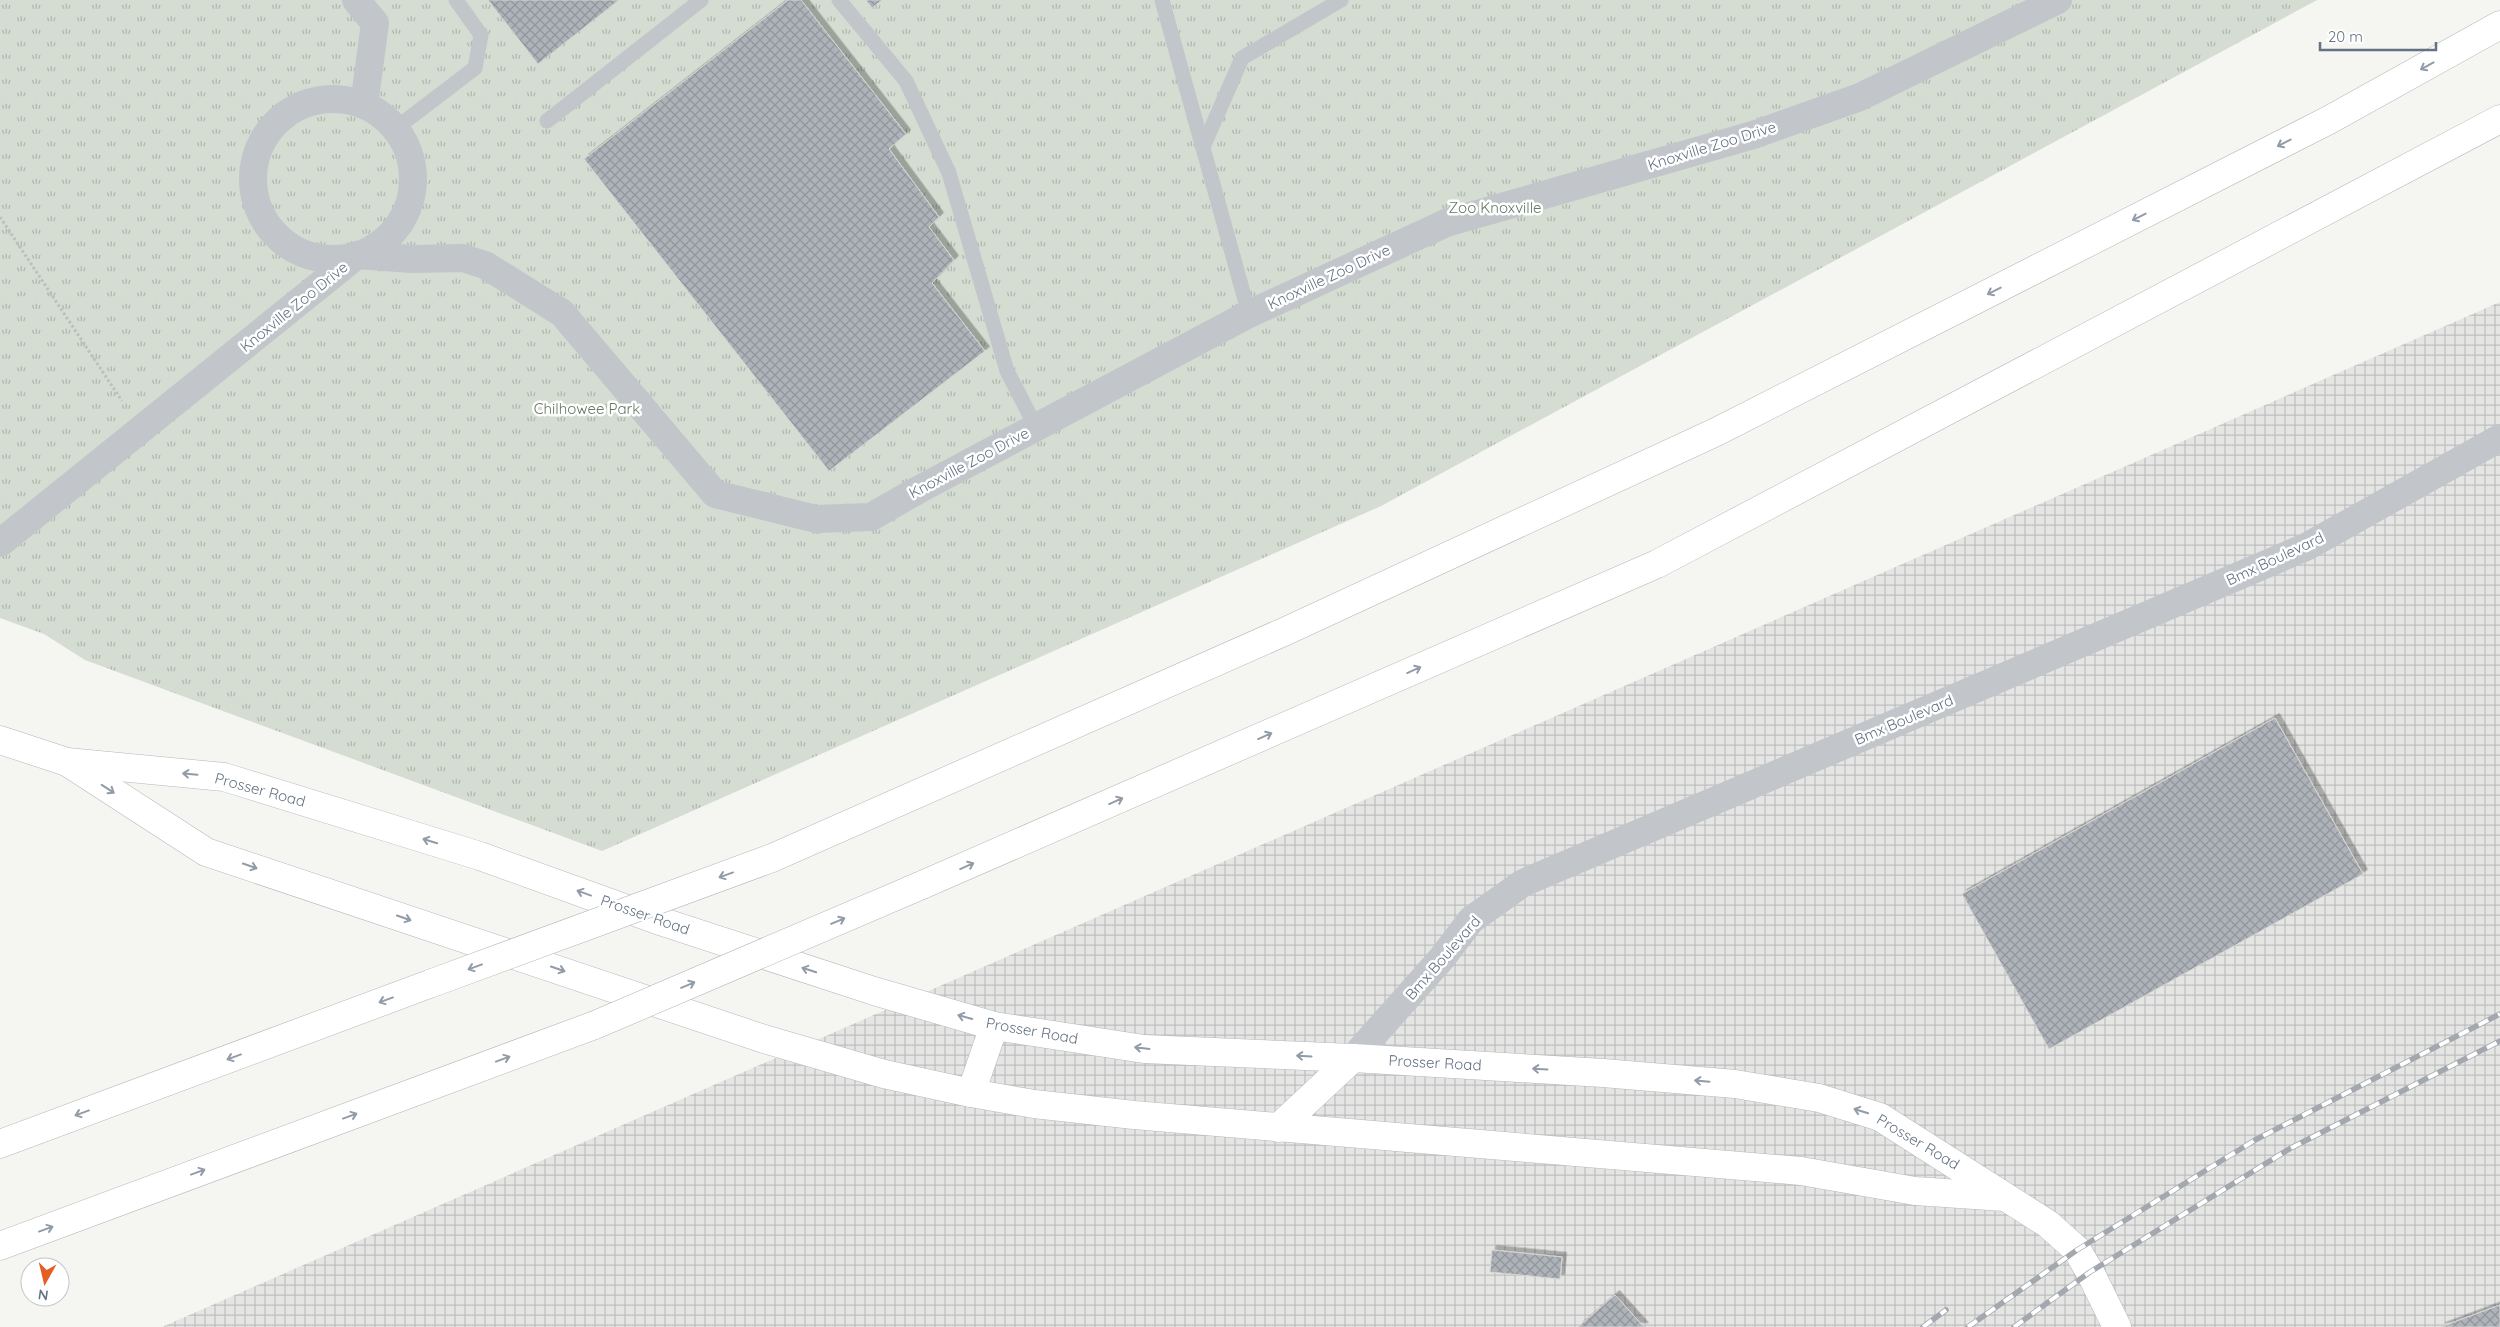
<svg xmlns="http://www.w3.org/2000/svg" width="2500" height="1327" font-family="Quicksand,sans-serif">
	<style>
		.industrial { fill: url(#industrial-grid) }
		.park { fill: url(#park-tufts) }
		.building { fill: url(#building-cross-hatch); stroke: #d6d6d4; filter: url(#shadow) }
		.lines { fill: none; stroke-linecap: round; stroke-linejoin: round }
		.secondary-casing { stroke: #b4b9be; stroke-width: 29 }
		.highway-casing { stroke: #b5b8bb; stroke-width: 29 }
		.path { stroke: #bcbec0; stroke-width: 3; stroke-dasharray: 2.5 2.5; stroke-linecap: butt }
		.lane { stroke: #c2c5c9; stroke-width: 15 }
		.street { stroke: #c2c5c9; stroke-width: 28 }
		.secondary { stroke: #fff; stroke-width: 28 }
		.highway { stroke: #fff; stroke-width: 28 }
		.rail-casing { stroke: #a3a8ae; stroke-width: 5.5 }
		.rail { stroke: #fff; stroke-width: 4; stroke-dasharray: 11; stroke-linecap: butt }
		.highway-bridge-casing { stroke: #b5b8bb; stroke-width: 29; stroke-linecap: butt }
		.highway-bridge { stroke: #fff; stroke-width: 28 }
		.oneway { stroke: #929ca8 }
		.labels { text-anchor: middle; stroke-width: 5; stroke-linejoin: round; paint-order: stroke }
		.street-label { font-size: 15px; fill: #647282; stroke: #fff }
		.park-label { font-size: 15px; fill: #657962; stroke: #fff }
	</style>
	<defs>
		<pattern id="industrial-grid" width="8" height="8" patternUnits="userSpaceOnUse" patternTransform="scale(1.25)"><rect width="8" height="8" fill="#e5e6e4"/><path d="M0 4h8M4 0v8" fill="none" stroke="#bdbfbe"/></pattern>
		<pattern id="park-tufts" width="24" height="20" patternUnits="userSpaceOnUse" patternTransform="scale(1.25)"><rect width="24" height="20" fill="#d5dcd2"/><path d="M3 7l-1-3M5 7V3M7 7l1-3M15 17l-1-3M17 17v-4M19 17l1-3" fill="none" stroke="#b0b7b0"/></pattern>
		<pattern id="building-cross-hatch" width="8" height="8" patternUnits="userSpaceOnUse" patternTransform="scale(1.25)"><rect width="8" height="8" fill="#adb3b9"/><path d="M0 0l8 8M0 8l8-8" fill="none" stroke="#90969c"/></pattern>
		<filter id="shadow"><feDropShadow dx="4.5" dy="-4.5" stdDeviation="0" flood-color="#0004"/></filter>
	</defs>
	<rect width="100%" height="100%" fill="#f5f5f1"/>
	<!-- industrial -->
	<path class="industrial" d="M2500 302V1327H162Z"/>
	<!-- park -->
	<path class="park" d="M0 0H2317L1381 506 602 851 85 660 44 634 0 618Z"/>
	<!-- building -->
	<g class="building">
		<path d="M488 0H619L538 64Z"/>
		<path d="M788 0H801L906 134 889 149 939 217 929 227 954 260 932 283 985 351 829 471 584 159Z"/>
		<path d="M866 0H882L872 8Z"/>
		<path d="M2275 718 2363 874 2049 1049 1962 894Z"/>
		<path d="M1492 1250 1562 1257 1560 1279 1490 1272Z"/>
		<path d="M1615 1295 1644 1327H1578Z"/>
		<path d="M2500 1305V1327H2441Z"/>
	</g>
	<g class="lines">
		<defs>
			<g id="secondary">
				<path d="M0 740 67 762 206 852 764 1039 884 1074 971 1093 1034 1104 1134 1115 1801 1171 1915 1191 2004 1197"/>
				<path d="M67 762 224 777 480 856 663 922 874 991 994 1026 1144 1049 1353 1058 1603 1073 1735 1084 1819 1098 1880 1117 2048 1224 2077 1250 2090 1272 2117 1327"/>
				<path d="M971 1093 994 1026"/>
				<path d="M1278 1128 1353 1058"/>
			</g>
			<g id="highway">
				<path d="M772 858 1286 631 1716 432 2329 120 2500 25"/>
				<path d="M922 885 1657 564 2500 119"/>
				<path d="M0 1144 432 983"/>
				<path d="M0 1246 595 1025"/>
			</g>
		</defs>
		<!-- secondary casing -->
		<use href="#secondary" class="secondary-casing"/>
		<!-- highway casing -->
		<use href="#highway" class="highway-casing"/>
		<!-- path -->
		<path class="path" d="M0 217 122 401"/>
		<!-- lane -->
		<g class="lane">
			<path d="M839 0 906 81 949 173 1007 371 1036 427"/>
			<path d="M1162 0 1249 314"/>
			<path d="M547 121 701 0"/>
			<path d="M395 129 475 68 481 35 456 0"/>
			<path d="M1203 147 1242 58 1341 0"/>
		</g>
		<!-- street -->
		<g class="street">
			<path d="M356 0 375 23 364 105"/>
			<circle cx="333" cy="179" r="80"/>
			<path d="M0 543 357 255 412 259 463 258 485 265 562 313 715 494 816 519 871 517 918 490 1249 314 1446 223 1753 135 1860 97 2058 0"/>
			<path d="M1353 1058 1442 958 1471 920 1523 883 2306 547 2500 438"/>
		</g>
		<!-- secondary -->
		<use href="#secondary" class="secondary"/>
		<!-- highway -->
		<use href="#highway" class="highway"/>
		<defs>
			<g id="rail">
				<path d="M1923 1327 1946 1310"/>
				<path d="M1968 1327 2077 1250 2255 1140 2500 1014"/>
				<path d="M2014 1327 2090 1272 2291 1148 2500 1041"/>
			</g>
		</defs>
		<!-- rail casing -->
		<use href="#rail" class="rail-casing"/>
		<!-- rail -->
		<use href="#rail" class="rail"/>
		<defs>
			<g id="highway-bridge">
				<path d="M432 983 772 858"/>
				<path d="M595 1025 922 885"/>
			</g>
		</defs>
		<!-- highway-bridge casing -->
		<use href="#highway-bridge" class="highway-bridge-casing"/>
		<!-- highway-bridge -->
		<use href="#highway-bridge" class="highway-bridge"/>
	</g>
	<!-- one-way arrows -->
	<defs><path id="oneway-shaft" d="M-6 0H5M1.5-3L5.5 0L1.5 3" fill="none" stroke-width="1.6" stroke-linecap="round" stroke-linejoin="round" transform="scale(1.25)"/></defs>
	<g class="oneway">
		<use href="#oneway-shaft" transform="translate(2427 66) rotate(151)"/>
		<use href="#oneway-shaft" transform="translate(2284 143) rotate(153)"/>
		<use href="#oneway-shaft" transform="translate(2139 217) rotate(153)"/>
		<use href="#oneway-shaft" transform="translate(1994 291) rotate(153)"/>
		<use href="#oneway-shaft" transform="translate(1414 670) rotate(-24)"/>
		<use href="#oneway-shaft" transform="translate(1265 736) rotate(-24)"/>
		<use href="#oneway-shaft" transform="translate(190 774) rotate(-175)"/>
		<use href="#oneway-shaft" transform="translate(108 789) rotate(33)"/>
		<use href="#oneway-shaft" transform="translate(1116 801) rotate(-24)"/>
		<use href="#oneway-shaft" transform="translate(430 841) rotate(-163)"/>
		<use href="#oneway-shaft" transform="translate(250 866) rotate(19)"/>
		<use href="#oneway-shaft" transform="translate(967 866) rotate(-24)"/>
		<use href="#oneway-shaft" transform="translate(726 875) rotate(160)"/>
		<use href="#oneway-shaft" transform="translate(584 893) rotate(-160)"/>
		<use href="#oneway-shaft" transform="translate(404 918) rotate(19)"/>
		<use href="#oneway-shaft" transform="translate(838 921) rotate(-23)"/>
		<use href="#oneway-shaft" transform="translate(475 967) rotate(160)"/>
		<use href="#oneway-shaft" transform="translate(558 969) rotate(19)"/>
		<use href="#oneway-shaft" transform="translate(809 970) rotate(-162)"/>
		<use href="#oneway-shaft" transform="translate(688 985) rotate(-23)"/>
		<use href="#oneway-shaft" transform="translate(386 1000) rotate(160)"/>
		<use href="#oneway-shaft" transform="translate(965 1017) rotate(-164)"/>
		<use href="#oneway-shaft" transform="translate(1142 1048) rotate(-173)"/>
		<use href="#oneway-shaft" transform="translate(1304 1056) rotate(-177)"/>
		<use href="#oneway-shaft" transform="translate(234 1057) rotate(160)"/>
		<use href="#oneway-shaft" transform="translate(503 1059) rotate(-20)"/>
		<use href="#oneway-shaft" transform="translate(1540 1069) rotate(-177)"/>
		<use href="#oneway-shaft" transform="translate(1702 1081) rotate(-175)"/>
		<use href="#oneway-shaft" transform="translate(1861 1111) rotate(-163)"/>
		<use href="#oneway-shaft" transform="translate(82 1113) rotate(160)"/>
		<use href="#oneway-shaft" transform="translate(350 1116) rotate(-20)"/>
		<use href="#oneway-shaft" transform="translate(198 1172) rotate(-20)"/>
		<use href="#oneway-shaft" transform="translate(46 1229) rotate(-20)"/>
	</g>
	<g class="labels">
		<!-- street labels -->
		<g class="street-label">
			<text transform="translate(1712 146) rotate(-17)" y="5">Knoxville Zoo Drive</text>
			<text transform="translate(1329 277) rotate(-25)" y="5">Knoxville Zoo Drive</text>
			<text transform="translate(294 307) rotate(-39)" y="5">Knoxville Zoo Drive</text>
			<text transform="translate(969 463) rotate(-28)" y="5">Knoxville Zoo Drive</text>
			<text transform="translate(2275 559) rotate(-25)" y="5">Bmx Boulevard</text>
			<text transform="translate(1904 720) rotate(-23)" y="5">Bmx Boulevard</text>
			<text transform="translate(260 790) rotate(15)" y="5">Prosser Road</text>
			<text transform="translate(645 915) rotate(19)" y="5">Prosser Road</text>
			<text transform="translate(1443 958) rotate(-49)" y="5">Bmx Boulevard</text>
			<text transform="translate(1032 1031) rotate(10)" y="5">Prosser Road</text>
			<text transform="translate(1435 1063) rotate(3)" y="5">Prosser Road</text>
			<text transform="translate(1918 1142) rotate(31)" y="5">Prosser Road</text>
		</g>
		<!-- park labels -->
		<g class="park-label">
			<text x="1495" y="213">Zoo Knoxville</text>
			<text x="587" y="414">Chilhowee Park</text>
		</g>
	</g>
	<!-- north arrow -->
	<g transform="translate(45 1282) rotate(188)"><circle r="24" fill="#ffffff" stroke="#c1c7cd"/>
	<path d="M0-4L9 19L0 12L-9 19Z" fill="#e45f22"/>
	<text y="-8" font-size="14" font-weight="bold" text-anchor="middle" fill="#647282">N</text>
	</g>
	<!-- scale -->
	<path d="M2320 42v8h116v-8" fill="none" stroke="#647282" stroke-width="2.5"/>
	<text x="2328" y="42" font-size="15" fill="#647282" stroke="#ffffff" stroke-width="4" paint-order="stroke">20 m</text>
</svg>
